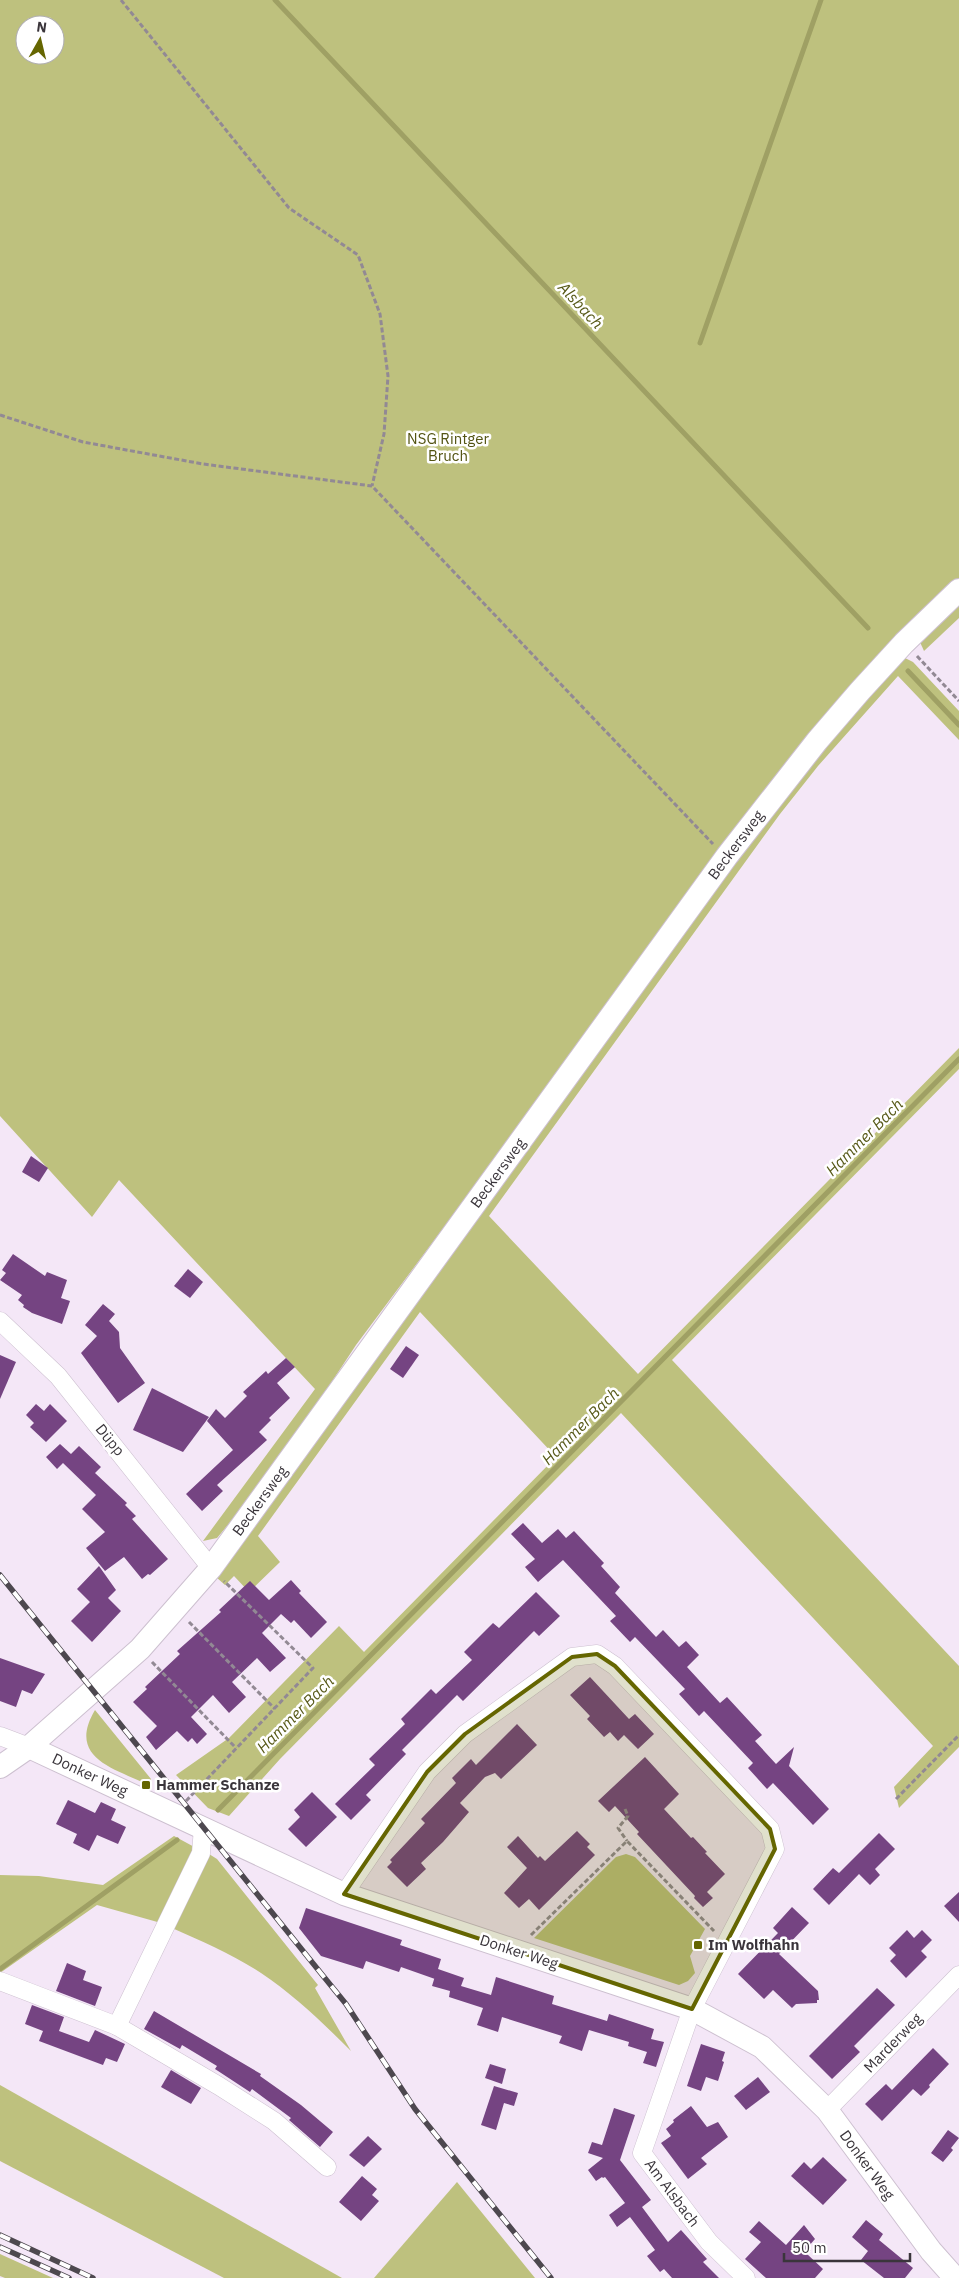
<svg xmlns="http://www.w3.org/2000/svg" width="959" height="2278" font-family="'IBM Plex Sans',sans-serif">
	<style>
		.green { fill: #bec17e; fill-rule: evenodd }
		.lines { fill: none; stroke-linecap: round; stroke-linejoin: round }
		.stream { stroke: #9fa064; stroke-width: 5 }
		.building { fill: #754482 }
		.minor-casing { stroke: #cdc0d0; stroke-width: 19 }
		.tertiary-casing { stroke: #cdc0d0; stroke-width: 24 }
		.path { stroke: #928994; stroke-width: 3; stroke-dasharray: 5 2.5; stroke-linecap: butt }
		.minor { stroke: #fff; stroke-width: 18 }
		.tertiary { stroke: #fff; stroke-width: 22 }
		.rail-casing { stroke: #4d484f; stroke-width: 5.5 }
		.rail { stroke: #fff; stroke-width: 4; stroke-dasharray: 11; stroke-linecap: butt }
		.marked { fill: #656601; fill-opacity: 0.2; stroke: #656601; stroke-width: 4; stroke-linejoin: round }
		.poi-dot { fill: #656601; stroke: #fff; stroke-width: 2 }
		.labels { text-anchor: middle; stroke-width: 5; stroke-linejoin: round; paint-order: stroke }
		.park-label { font-size: 15px; fill: #535413; stroke: #fff }
		.street-label { font-size: 15px; fill: #3a353b; stroke: #fff }
		.poi-label { font-size: 15px; font-weight: bold; fill: #3a353b; stroke: #fff; text-anchor: start }
		.water-label { font-size: 16px; font-style: italic; fill: #585a19; stroke: #fff }
	</style>
	<rect width="100%" height="100%" fill="#f4e7f7"/>
	<!-- green -->
	<g class="green">
		<path d="M0 0H959V578L880 654 804 739 711 860 483 1175 356 1345 327 1389 237 1514 217 1538 203 1541 315 1389 119 1180 92 1217 0 1116ZM25 25H55V55H25Z"/>
		<path d="M959 605V618L924 651 920 642Z"/>
		<path d="M905 658 913 662 959 711V740L898 676 818 766 780 814 489 1216 638 1374 959 1048V1069L672 1360 959 1666V1747L899 1808 894 1787 933 1746 621 1413 280 1759 229 1816 208 1808 176 1775 229 1738 339 1626 364 1652 556 1457 420 1312 258 1536 280 1562 249 1592 234 1576 225 1585 216 1577 255 1527 259 1518 711 893 835 735Z"/>
		<path d="M95 1710 151 1779V1786C116 1769 66 1759 95 1710Z"/>
		<path d="M174 1836 198 1849 161 1923 97 1905 0 1973V1875L39 1876 103 1885Z"/>
		<path d="M209 1854 217 1859 318 1985 315 1988 351 2051C323 2023 294 1995 261 1973 233 1955 202 1941 172 1928Z"/>
		<path d="M626 1854 635 1857 705 1929 690 1956 695 1973 688 1981 679 1985 534 1938 616 1857Z"/>
		<path d="M0 2085 342 2278H224L0 2161Z"/>
		<path d="M457 2182 535 2278H374Z"/>
		<path d="M0 2254 53 2278H5L0 2276Z"/>
	</g>
	<g class="lines">
		<!-- stream -->
		<g class="stream">
			<path d="M275 0 868 628"/>
			<path d="M700 343 821 0"/>
			<path d="M908 671 959 725"/>
			<path d="M218 1810 959 1059"/>
			<path d="M0 1969 177 1840"/>
		</g>
	</g>
	<!-- building -->
	<g class="building">
		<path d="M31 1156 48 1168 39 1182 22 1172Z"/>
		<path d="M13 1254 45 1276 47 1272 67 1280 61 1298 70 1301 62 1324 32 1313 23 1307 24 1305 18 1300 22 1295 0 1280 6 1273 2 1270Z"/>
		<path d="M188 1269 203 1282 190 1298 174 1286Z"/>
		<path d="M103 1304 115 1314 109 1321 119 1332 120 1348 145 1383 118 1403 81 1353 97 1336 85 1325Z"/>
		<path d="M406 1346 419 1355 403 1378 390 1369Z"/>
		<path d="M0 1355 16 1362 0 1399Z"/>
		<path d="M286 1358 295 1367 277 1383 290 1398 269 1418 271 1420 259 1432 267 1440 217 1485 223 1491 202 1511 186 1494 233 1450 207 1421 216 1409 225 1418 247 1396 243 1392 266 1371 268 1374Z"/>
		<path d="M152 1388 209 1417 183 1452 133 1430Z"/>
		<path d="M36 1404 44 1411 50 1404 67 1421 46 1442 30 1427 34 1423 26 1415Z"/>
		<path d="M60 1444 71 1454 79 1446 101 1467 95 1473 127 1503 125 1505 136 1516 132 1519 168 1559 150 1575 148 1574 142 1579 124 1557 105 1571 86 1548 105 1532 82 1509 96 1495 63 1463 57 1469 46 1457Z"/>
		<path d="M523 1523 542 1543 558 1529 566 1538 574 1531 604 1563 601 1566 620 1587 615 1593 656 1637 663 1630 679 1647 686 1641 699 1655 687 1667 720 1703 727 1697 762 1735 755 1741 776 1764 794 1747 789 1766 829 1809 813 1825 773 1783 767 1789 748 1768 753 1763 704 1711 699 1716 679 1694 685 1689 635 1637 630 1642 610 1621 616 1616 563 1560 538 1582 525 1567 535 1559 511 1534Z"/>
		<path d="M99 1566 116 1590 108 1598 121 1611 92 1642 71 1621 90 1602 77 1589Z"/>
		<path d="M291 1580 301 1591 299 1593 327 1622 311 1638 294 1620 291 1623 281 1614 262 1633 286 1658 270 1672 257 1658 232 1682 246 1697 229 1713 213 1695 191 1717 207 1734 197 1744 192 1738 188 1742 177 1731 156 1750 146 1737 157 1726 133 1702 147 1689 145 1687 180 1654 177 1651 221 1612 219 1610 250 1581 269 1600Z"/>
		<path d="M536 1592 560 1616 539 1636 534 1631 463 1701 457 1695 402 1750 406 1754 366 1795 371 1800 351 1820 335 1804 375 1765 369 1759 405 1724 401 1719 431 1689 436 1694 472 1660 464 1652 493 1623 499 1628Z"/>
		<path d="M0 1658 45 1674 32 1694 22 1690 16 1707 0 1701Z"/>
		<path d="M590 1677 629 1719 635 1714 654 1734 638 1749 624 1735 618 1741 610 1732 604 1737 587 1719 590 1716 570 1695Z"/>
		<path d="M517 1724 537 1745 501 1779 495 1773 485 1777 460 1803 469 1812 443 1842 421 1863 426 1869 407 1887 387 1867 392 1862 390 1860 425 1823 421 1819 456 1783 452 1778 471 1759 476 1765Z"/>
		<path d="M645 1757 679 1794 664 1809 691 1838 693 1837 707 1852 705 1853 725 1874 707 1892 713 1898 703 1907 694 1898 695 1896 637 1834 639 1832 615 1806 609 1812 598 1801Z"/>
		<path d="M312 1792 337 1817 306 1847 288 1829 300 1817 294 1810Z"/>
		<path d="M68 1800 95 1813 101 1802 116 1809 111 1820 126 1827 118 1844 97 1835 89 1851 73 1843 77 1834 56 1824Z"/>
		<path d="M577 1831 590 1844 587 1847 595 1855 539 1910 529 1899 519 1908 504 1893 527 1868 507 1847 518 1836 538 1858 540 1856 545 1861Z"/>
		<path d="M879 1833 895 1849 875 1869 880 1875 870 1885 859 1874 829 1905 813 1889 833 1868 839 1873Z"/>
		<path d="M959 1892V1922L944 1906Z"/>
		<path d="M792 1907 809 1923 779 1954 818 1991 819 2000H817V2003L796 2004 792 2008 773 1990 764 1999 738 1974 778 1933 773 1928Z"/>
		<path d="M306 1908 402 1940 400 1945 441 1959 438 1969 464 1978 461 1986 491 1995 496 1977 554 1996 552 2004 607 2021 609 2014 654 2029 651 2039 664 2042 656 2067 643 2063 647 2052 628 2046 629 2042 589 2030 582 2051 559 2043 562 2036 502 2017 498 2032 477 2025 483 2008 449 1997 450 1991 432 1986 436 1973 435 1979 401 1967 399 1972 366 1961 363 1969 321 1956 299 1928Z"/>
		<path d="M907 1930 914 1938 922 1930 932 1940 921 1951 927 1957 906 1978 890 1961 896 1955 889 1948Z"/>
		<path d="M67 1963 86 1971 83 1980 102 1987 95 2006 56 1991Z"/>
		<path d="M877 1988 895 2005 854 2046 860 2052 832 2079 809 2056Z"/>
		<path d="M32 2005 64 2017 59 2031 89 2042 95 2030 125 2044 117 2062 106 2058 103 2065 39 2041 43 2031 25 2024Z"/>
		<path d="M154 2011 261 2074 260 2076 301 2105 333 2132 320 2147 289 2120 291 2118 252 2089 250 2092 215 2069 217 2066 182 2045 180 2049 144 2029Z"/>
		<path d="M701 2044 725 2052 722 2061 724 2062 718 2081 706 2077 701 2091 687 2086Z"/>
		<path d="M933 2048 949 2064 929 2085 930 2087 921 2096 913 2089 882 2121 865 2104 886 2084 892 2090Z"/>
		<path d="M490 2064 506 2069 502 2084 485 2078Z"/>
		<path d="M171 2070 201 2088 191 2104 161 2087Z"/>
		<path d="M758 2077 770 2092 746 2110 734 2096Z"/>
		<path d="M494 2086 518 2093 514 2106 504 2103 496 2130 481 2125Z"/>
		<path d="M691 2106 707 2127 718 2122 728 2137 701 2158 707 2164 688 2179 661 2143 671 2136 666 2129 674 2122 673 2120Z"/>
		<path d="M614 2108 635 2115 620 2160 651 2200 642 2207 668 2242 681 2230 707 2259 703 2262 719 2278H672L664 2269 660 2272 647 2256 655 2250 630 2217 617 2227 609 2215 625 2203 605 2177 603 2178 602 2177 596 2181 588 2170 603 2158 588 2153 592 2142 602 2145Z"/>
		<path d="M948 2130 959 2138 951 2148 953 2150 943 2162 931 2153Z"/>
		<path d="M368 2136 382 2149 364 2167 349 2155Z"/>
		<path d="M823 2157 847 2180 823 2205 791 2176 804 2162 811 2169Z"/>
		<path d="M362 2176 377 2189 372 2195 379 2201 361 2221 339 2202Z"/>
		<path d="M866 2220 883 2234 879 2240 913 2268 905 2278H884L861 2260 868 2251 852 2237Z"/>
		<path d="M759 2221 786 2245 804 2225 815 2239 808 2247 811 2250 807 2254 823 2269 815 2278H766L745 2259 761 2242 749 2232Z"/>
	</g>
	<g class="lines">
		<defs>
			<g id="minor">
				<path d="M0 1321 58 1376 211 1568"/>
				<path d="M0 1736 29 1747"/>
				<path d="M203 1828 201 1853 117 2026 219 2086 274 2121 327 2167"/>
				<path d="M344 1894 427 1772 465 1734 572 1657 597 1654 615 1666 770 1829 775 1849 692 2009 642 2153 709 2242 746 2278"/>
				<path d="M0 1981 117 2026"/>
				<path d="M827 2110 959 1975"/>
			</g>
			<g id="tertiary">
				<path d="M29 1747 344 1894 692 2009 762 2047 827 2110 931 2251 955 2278"/>
				<path d="M0 1767 29 1747 140 1649 211 1568 727 856 817 741 860 691 904 643 959 590"/>
			</g>
		</defs>
		<!-- minor casing -->
		<use href="#minor" class="minor-casing"/>
		<!-- tertiary casing -->
		<use href="#tertiary" class="tertiary-casing"/>
		<!-- path -->
		<g class="path">
			<path d="M121 0 289 208 358 255 380 314 388 376 384 434 372 486"/>
			<path d="M0 415 83 442 203 464 372 486 713 844"/>
			<path d="M917 656 959 701"/>
			<path d="M189 1622 275 1709"/>
			<path d="M152 1662 236 1748"/>
			<path d="M896 1799 959 1735"/>
			<path d="M186 1801 313 1668 224 1581"/>
			<path d="M625 1809 628 1816 618 1828 627 1841"/>
			<path d="M531 1935 627 1841 714 1931"/>
		</g>
		<!-- minor -->
		<use href="#minor" class="minor"/>
		<!-- tertiary -->
		<use href="#tertiary" class="tertiary"/>
		<defs>
			<g id="rail">
				<path d="M0 1575 324 1977 346 2004 415 2109 551 2278"/>
				<path d="M0 2235 93 2278"/>
				<path d="M0 2247 69 2278"/>
			</g>
		</defs>
		<!-- rail casing -->
		<use href="#rail" class="rail-casing"/>
		<!-- rail -->
		<use href="#rail" class="rail"/>
	</g>
	<!-- marked area -->
	<path class="marked" d="M597 1654 615 1666 770 1829 775 1849 692 2009 344 1894 427 1772 465 1734 572 1657Z"/>
	<!-- markers -->
	<g class="poi-dot">
		<rect x="141" y="1780" width="10" height="10" rx="2.5"/>
		<rect x="693" y="1940" width="10" height="10" rx="2.5"/>
	</g>
	<g class="labels">
		<!-- park labels -->
		<g class="park-label">
			<text x="448" y="444">NSG Rintger<tspan x="448" dy="17">Bruch</tspan></text>
		</g>
		<!-- street labels -->
		<g class="street-label">
			<text transform="translate(736 845) rotate(-53)" y="5">Beckersweg</text>
			<text transform="translate(498 1173) rotate(-54)" y="5">Beckersweg</text>
			<text transform="translate(110 1440) rotate(51)" y="5">Düpp</text>
			<text transform="translate(260 1501) rotate(-54)" y="5">Beckersweg</text>
			<text transform="translate(90 1775) rotate(25)" y="5">Donker Weg</text>
			<text transform="translate(519 1952) rotate(18)" y="5">Donker Weg</text>
			<text transform="translate(893 2043) rotate(-46)" y="5">Marderweg</text>
			<text transform="translate(867 2165) rotate(54)" y="5">Donker Weg</text>
			<text transform="translate(672 2193) rotate(53)" y="5">Am Alsbach</text>
		</g>
		<!-- poi labels -->
		<g class="poi-label">
			<text x="156" y="1790">Hammer Schanze</text>
			<text x="708" y="1950">Im Wolfhahn</text>
		</g>
		<!-- water labels -->
		<g class="water-label">
			<text transform="translate(581 305) rotate(47)" y="6">Alsbach</text>
			<text transform="translate(864 1137) rotate(-45)" y="6">Hammer Bach</text>
			<text transform="translate(580 1426) rotate(-45)" y="6">Hammer Bach</text>
			<text transform="translate(295 1714) rotate(-45)" y="6">Hammer Bach</text>
		</g>
	</g>
	<!-- north arrow -->
	<g transform="translate(40 40) rotate(8)"><circle r="24" fill="#ffffff" stroke="#b0aeb1"/>
	<path d="M0-4L9 19L0 12L-9 19Z" fill="#656601"/>
	<text y="-8" font-size="14" font-weight="bold" text-anchor="middle" fill="#3a353b">N</text>
	</g>
	<!-- scale -->
	<path d="M784 2253v8h126v-8" fill="none" stroke="#3a353b" stroke-width="2.5"/>
	<text x="792" y="2253" font-size="15" fill="#3a353b" stroke="#ffffff" stroke-width="4" paint-order="stroke">50 m</text>
</svg>
